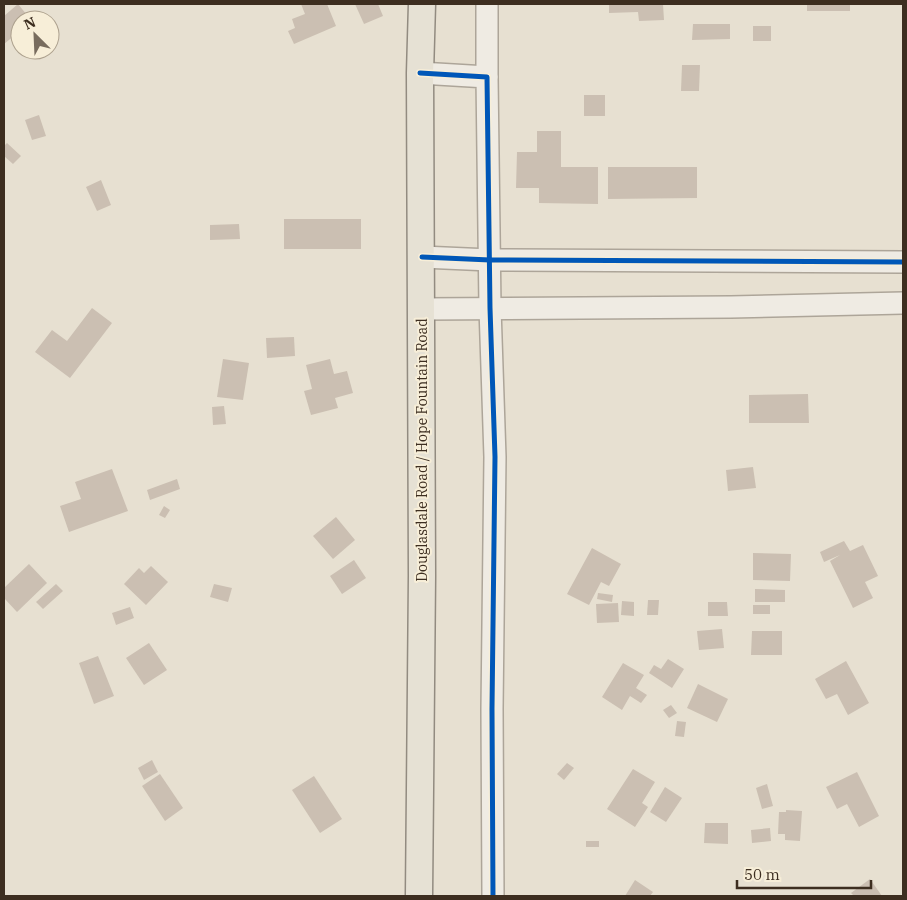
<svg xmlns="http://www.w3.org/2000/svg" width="907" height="900" font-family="'IBM Plex Serif',serif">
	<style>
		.building { fill: #cbbfb2 }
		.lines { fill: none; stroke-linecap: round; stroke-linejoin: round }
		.minor-casing { stroke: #ada599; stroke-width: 24 }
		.major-casing { stroke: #928b80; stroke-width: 29 }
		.minor { stroke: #efebe3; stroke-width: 21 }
		.major { stroke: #e6e1d4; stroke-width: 26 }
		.cycleway-casing { stroke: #f7eed8; stroke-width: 8 }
		.cycleway { stroke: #0057b8; stroke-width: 5 }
		.labels { text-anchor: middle; stroke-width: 4; stroke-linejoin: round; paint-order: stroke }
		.street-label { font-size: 14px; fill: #3d2e20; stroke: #f7eed8 }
	</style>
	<rect width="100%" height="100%" fill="#e7e0d1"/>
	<!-- building -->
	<g class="building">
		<path d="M18 4 31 20H20V31L4 44V16Z"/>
		<path d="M301 4H327L336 26 294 44 288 31 295 28 292 19 305 14Z"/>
		<path d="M355 4H378L383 16 364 24Z"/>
		<path d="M609 4H663L664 20 639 21 638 12 609 13Z"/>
		<rect x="807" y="4" width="43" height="7"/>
		<path d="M693 24H730V39L692 40Z"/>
		<rect x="753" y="26" width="18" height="15"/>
		<path d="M682 65H700L699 91H681Z"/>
		<rect x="584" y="95" width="21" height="21"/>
		<path d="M39 115 46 136 32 140 25 120Z"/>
		<path d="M537 131H561V167H598V204L539 203V188H516L517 152H537Z"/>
		<path d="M7 143 21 156 13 164 4 156V146Z"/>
		<path d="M608 167H697V198L608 199Z"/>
		<path d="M101 180 111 205 97 211 86 187Z"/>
		<rect x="284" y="219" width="77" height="30"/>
		<path d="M239 224 240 239 210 240V225Z"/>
		<path d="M92 308 112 323 70 378 35 352 52 330 67 341Z"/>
		<path d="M294 337 295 356 267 358 266 338Z"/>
		<path d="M223 359 249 363 243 400 217 397Z"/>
		<path d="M330 359 334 374 347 371 353 393 335 398 338 408 311 415 304 391 312 389 306 365Z"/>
		<path d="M808 394 809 423H749V395Z"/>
		<path d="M224 406 226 424 213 425 212 407Z"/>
		<path d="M753 467 756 488 728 491 726 470Z"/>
		<path d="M112 469 128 511 69 532 60 506 81 499 75 482Z"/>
		<path d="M177 479 180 489 150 500 147 490Z"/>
		<path d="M164 506 170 510 165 518 159 515Z"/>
		<path d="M336 517 355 540 333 559 313 536Z"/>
		<path d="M844 541 850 551 863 545 878 576 865 582 873 598 853 608 830 561 840 555 824 562 820 552Z"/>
		<path d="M592 548 621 564 609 586 601 582 589 605 567 594Z"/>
		<path d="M753 553 791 554 790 581 753 580Z"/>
		<path d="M354 560 366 578 342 594 330 576Z"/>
		<path d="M29 564 47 583 17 612 4 598V588Z"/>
		<path d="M151 566 168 582 146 605 124 584 139 568 144 573Z"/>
		<path d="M56 584 63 591 43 609 36 602Z"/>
		<path d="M214 584 232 588 228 602 210 597Z"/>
		<path d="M755 589 785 590V602H755Z"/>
		<path d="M598 593 613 595 612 602 597 599Z"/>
		<path d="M648 600H659L658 615H647Z"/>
		<path d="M622 601 634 602V616L621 615Z"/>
		<path d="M708 602H727L728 616H708Z"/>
		<path d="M618 603 619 622 597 623 596 604Z"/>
		<rect x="753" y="605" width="17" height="9"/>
		<path d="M130 607 134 618 116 625 112 613Z"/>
		<path d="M722 629 724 648 699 650 697 631Z"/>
		<path d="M752 631H782V655H751Z"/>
		<path d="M149 643 167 670 144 685 126 658Z"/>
		<path d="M98 656 114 696 94 704 79 663Z"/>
		<path d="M668 659 684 669 672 688 649 673 654 665 661 669Z"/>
		<path d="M846 661 869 703 848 715 837 694 826 699 815 679Z"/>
		<path d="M623 663 644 675 636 688 647 695 641 703 630 696 622 710 602 697Z"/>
		<path d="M698 684 728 699 717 722 687 708Z"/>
		<path d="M671 705 677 713 669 718 663 710Z"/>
		<path d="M677 721 686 722 684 737 675 736Z"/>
		<path d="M152 760 158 772 144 780 138 768Z"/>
		<path d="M567 763 574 768 564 780 557 774Z"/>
		<path d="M633 769 655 782 642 803 648 807 635 827 607 809Z"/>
		<path d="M857 772 879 816 859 827 847 804 837 809 826 787Z"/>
		<path d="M160 774 183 808 165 821 142 786Z"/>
		<path d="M314 776 342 819 320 833 292 790Z"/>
		<path d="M767 784 773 806 762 809 756 788Z"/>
		<path d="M665 787 682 798 666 822 650 812Z"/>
		<path d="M786 810 802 811 800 841 785 840V834H778L779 812H786Z"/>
		<path d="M705 823H728V844L704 843Z"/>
		<path d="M770 828 771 841 752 843 751 830Z"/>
		<rect x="586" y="841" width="13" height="6"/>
		<path d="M870 879 882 896H854L851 893Z"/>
		<path d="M635 880 653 892 650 896H625Z"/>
	</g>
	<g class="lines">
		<defs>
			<g id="minor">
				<path d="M420 73 487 77 490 308 495 457 492 709 493 896"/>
				<path d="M487 77V4"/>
				<path d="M422 257 490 260 903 262"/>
				<path d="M422 309 731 307 903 303"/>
			</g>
			<path id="major" d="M419 896 422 576 420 73 422 4"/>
		</defs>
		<!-- minor casing -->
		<use href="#minor" class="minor-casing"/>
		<!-- major casing -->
		<use href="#major" class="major-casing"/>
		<!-- minor -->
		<use href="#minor" class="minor"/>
		<!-- major -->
		<use href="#major" class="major"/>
		<defs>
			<g id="cycleway">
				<path d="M420 73 487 77 490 308 495 457 492 709 493 896"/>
				<path d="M422 257 490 260 903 262"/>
			</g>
		</defs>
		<!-- cycleway casing -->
		<use href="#cycleway" class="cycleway-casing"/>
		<!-- cycleway -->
		<use href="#cycleway" class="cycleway"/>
	</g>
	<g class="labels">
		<!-- street labels -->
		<g class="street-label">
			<text transform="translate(422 450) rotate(-90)" y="5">Douglasdale Road / Hope Fountain Road</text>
		</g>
	</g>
	<!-- border -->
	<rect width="907" height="900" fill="none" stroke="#3d2e20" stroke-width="10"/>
	<!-- north arrow -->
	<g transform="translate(35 35) rotate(336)"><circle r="24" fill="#f7eed8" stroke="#ada18e"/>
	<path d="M0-4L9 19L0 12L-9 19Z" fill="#786c5e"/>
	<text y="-8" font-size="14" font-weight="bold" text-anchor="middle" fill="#3d2e20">N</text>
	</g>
	<!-- scale -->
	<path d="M737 880v8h134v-8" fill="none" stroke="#3d2e20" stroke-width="2.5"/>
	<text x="744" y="880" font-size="15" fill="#3d2e20" stroke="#f7eed8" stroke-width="4" paint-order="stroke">50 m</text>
</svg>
